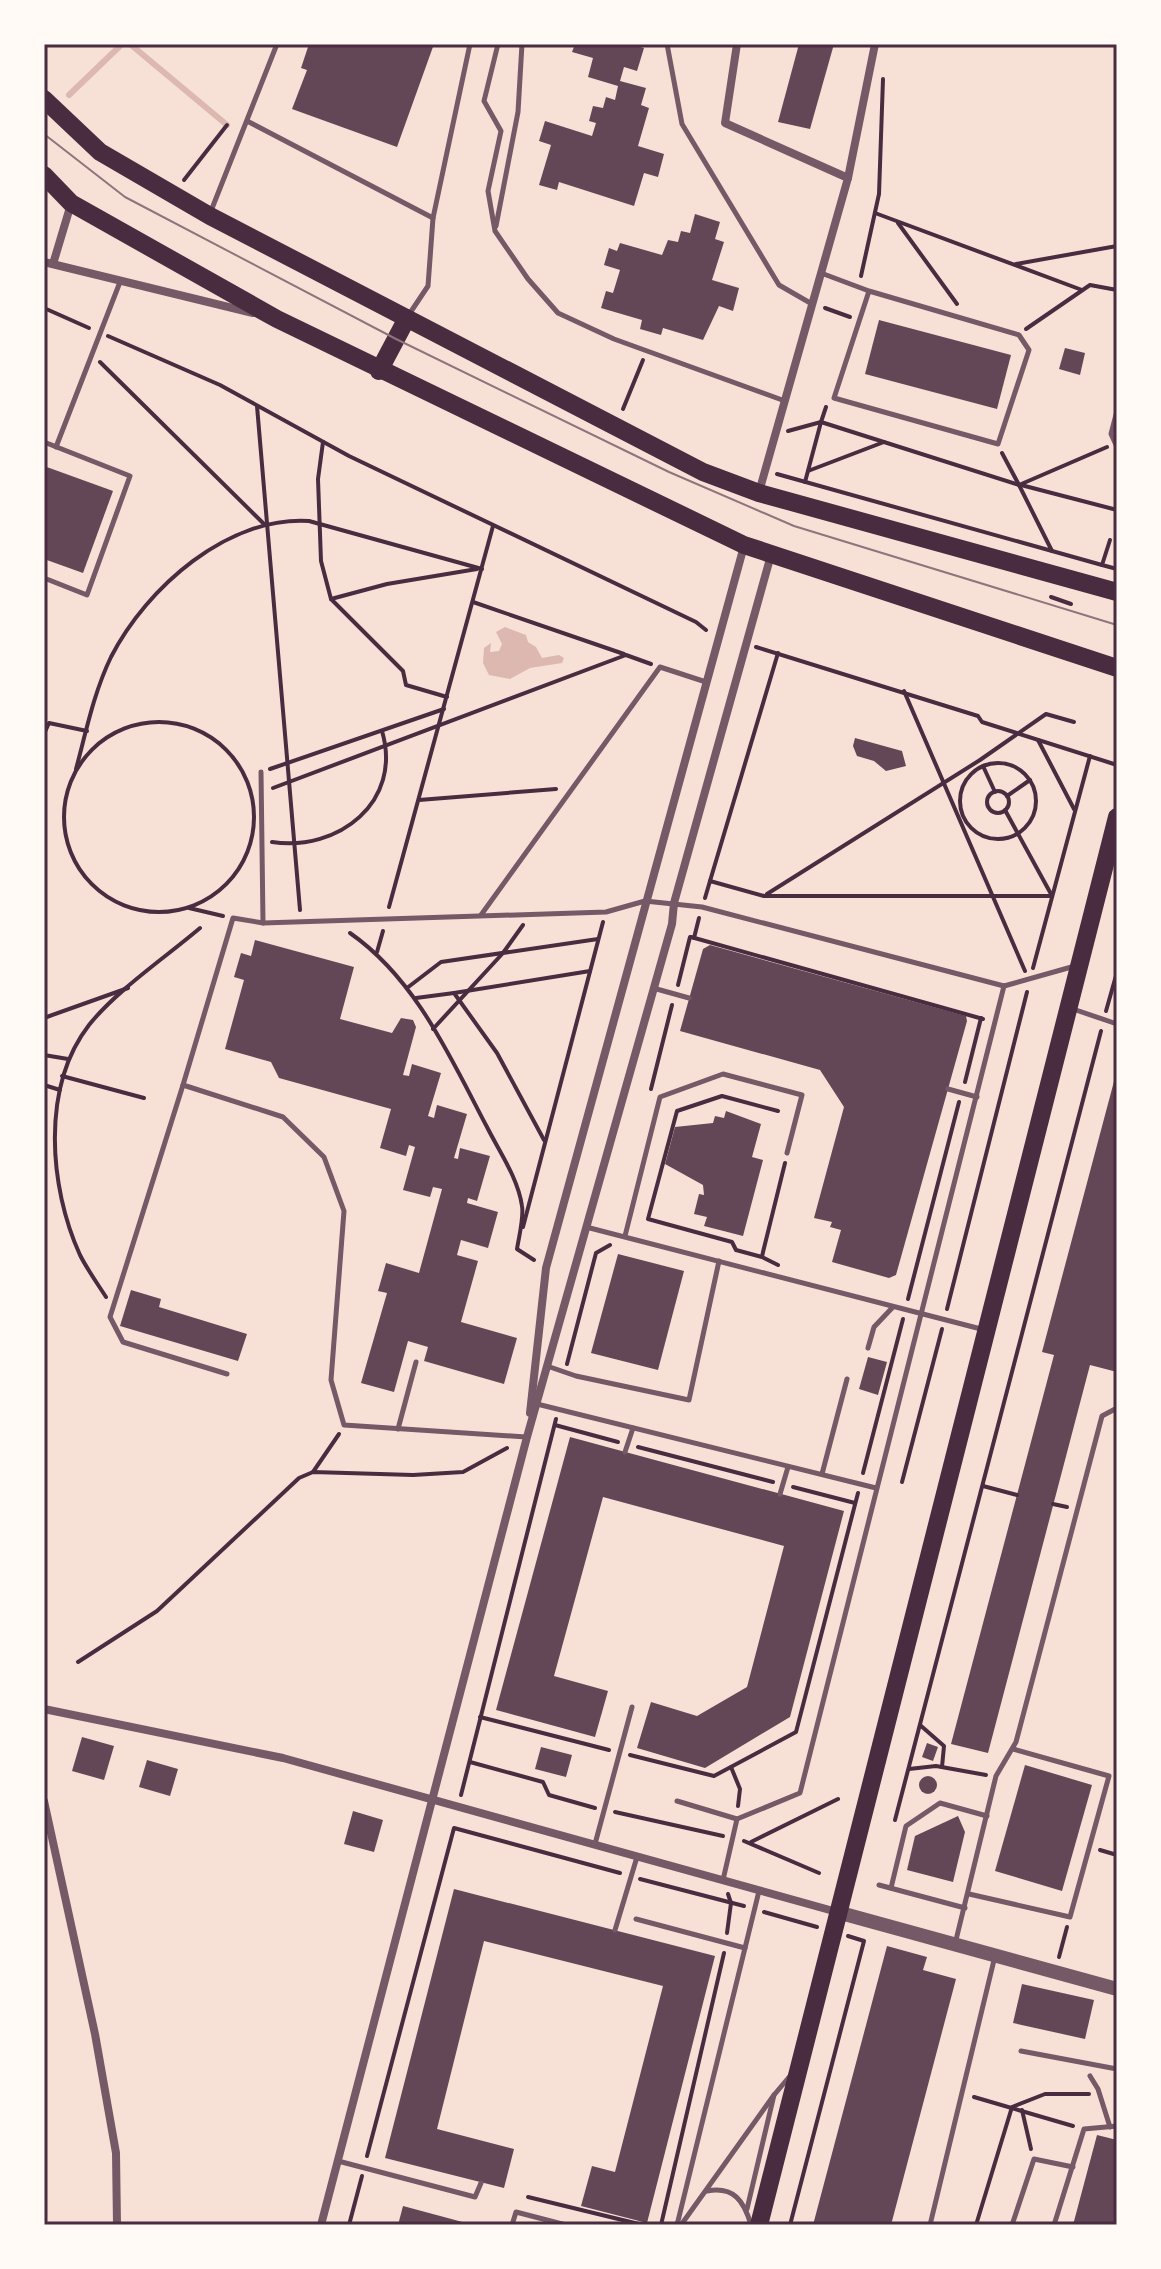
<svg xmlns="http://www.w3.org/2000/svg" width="1161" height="2269" font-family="'Open Sans',sans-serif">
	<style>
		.water { fill: #dcb8b0 }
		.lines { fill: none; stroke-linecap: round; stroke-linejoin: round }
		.stream { stroke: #dcb8b0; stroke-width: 6 }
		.building { fill: #644757 }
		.path { stroke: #4a2c40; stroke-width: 4 }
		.service { stroke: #755966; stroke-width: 5 }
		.minor { stroke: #755966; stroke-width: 8 }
		.tertiary { stroke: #755966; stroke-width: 14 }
		.primary { stroke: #4a2c40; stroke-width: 18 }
		.tram { stroke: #8f747c; stroke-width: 2 }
		.neatline { fill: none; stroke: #4a2c40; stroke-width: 3 }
	</style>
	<rect width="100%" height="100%" fill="#f7e1d7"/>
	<!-- water -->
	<path class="water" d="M505 627 526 635 528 642 536 647 542 658 559 655 564 658 562 663 530 668 510 679 489 675 483 663 484 648 491 643 490 652 499 651 502 644 496 632Z"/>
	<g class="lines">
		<!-- stream -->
		<g class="stream">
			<path d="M130 44 227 125"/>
			<path d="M69 95 122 44"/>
		</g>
	</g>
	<!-- building -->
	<g class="building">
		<path d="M309 44H434L397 147 292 109 307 70 301 68Z"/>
		<path d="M575 44H630L644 48 637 71 624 67 620 81 646 88 641 105 649 108 638 146 664 154 658 177 644 173 634 206 559 182 557 190 539 185 551 145 539 141 545 121 592 136 596 123 589 121 593 106 603 108 606 97 615 100 618 86 588 77 593 58 572 52Z"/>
		<path d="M799 44H834L810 129 778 122Z"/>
		<path d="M695 214 720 222 715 239 724 242 712 280 739 288 733 311 719 306 703 340 663 328 661 335 640 329 642 320 601 308 606 291 613 293 620 270 604 265 609 248 617 251 620 243 662 255 668 240 678 242 681 231 690 233Z"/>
		<path d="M879 320 1011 355 997 409 865 374Z"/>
		<path d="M1065 348 1085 353 1080 375 1059 369Z"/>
		<path d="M44 466 113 491 83 573 44 559Z"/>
		<path d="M855 738 902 751 906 766 886 771 874 761 857 756 853 746Z"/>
		<path d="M255 940 354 967 340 1019 392 1033 401 1018 413 1020 416 1027 403 1075 409 1076 412 1064 441 1073 428 1116 434 1118 437 1105 467 1114 454 1158 458 1159 460 1148 490 1156 477 1201 468 1198 467 1203 498 1212 488 1248 461 1240 457 1255 478 1261 461 1322 517 1338 504 1384 424 1361 428 1347 408 1341 394 1392 361 1383 387 1293 378 1291 386 1263 419 1273 442 1189 433 1187 430 1197 403 1190 415 1147 409 1145 406 1156 380 1148 391 1109 279 1078 271 1062 225 1049 244 980 234 977 241 953 251 956Z"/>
		<path d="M710 945 966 1016 967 1021 896 1275 889 1278 832 1262 841 1230 830 1227 832 1222 814 1218 844 1107 820 1070 680 1031 703 949Z"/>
		<path d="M1117 1070V1372L1090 1365 988 1753 951 1744 1054 1355 1042 1352Z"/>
		<path d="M726 1111 761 1124 752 1157 763 1160 743 1236 704 1226 707 1217 694 1214 699 1194 704 1195 703 1185 665 1164 675 1127 713 1123 715 1116 724 1118Z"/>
		<path d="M618 1254 684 1271 658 1370 591 1353Z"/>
		<path d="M131 1290 161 1299 159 1307 247 1334 238 1361 120 1326Z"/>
		<path d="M868 1357 887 1362 878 1395 859 1389Z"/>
		<path d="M570 1437 844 1511 790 1717 705 1768 637 1748 651 1702 697 1716 747 1687 784 1546 603 1497 554 1676 608 1691 595 1737 496 1710Z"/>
		<path d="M82 1737 114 1746 104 1780 72 1771Z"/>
		<path d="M927 1743 938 1747 933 1761 922 1757Z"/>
		<path d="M541 1747 572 1755 566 1777 535 1769Z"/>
		<path d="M147 1760 178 1769 170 1796 139 1787Z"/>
		<path d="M1025 1765 1092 1785 1062 1891 995 1871Z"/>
		<circle cx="928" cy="1785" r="9"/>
		<path d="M353 1811 383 1820 374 1852 344 1844Z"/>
		<path d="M958 1816 965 1832 953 1882 907 1870 915 1836Z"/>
		<path d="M454 1889 715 1956 647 2223 581 2206 592 2166 615 2172 663 1986 484 1941 437 2129 514 2149 504 2188 385 2158Z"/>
		<path d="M887 1946 927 1957 923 1970 956 1979 891 2225H813Z"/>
		<path d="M1022 1984 1094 2000 1085 2039 1013 2023Z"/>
		<path d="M1097 2135 1117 2140V2225H1073Z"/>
		<path d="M403 2206 470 2224V2225H398Z"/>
	</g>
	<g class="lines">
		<!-- path -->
		<g class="path">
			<path d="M184 180 227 125"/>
			<path d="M875 213 1082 290"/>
			<path d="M898 223 957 304"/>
			<path d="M1016 264 1117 246"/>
			<path d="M861 276 879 194 883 79"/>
			<path d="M44 308 89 328"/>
			<path d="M825 308 850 317"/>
			<path d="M1026 329 1090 285 1117 290"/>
			<path d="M108 336 220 385 349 456 696 622 706 630"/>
			<path d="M100 362 264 524"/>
			<path d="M257 406 300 910"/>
			<path d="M826 407 821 422 1019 485 1052 551"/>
			<path d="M623 409 643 360"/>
			<path d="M788 431 821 422 805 482"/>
			<path d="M323 442 318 479 321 561 331 599 403 671 406 685 447 697"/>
			<path d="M1002 453 1019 485 1107 447"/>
			<path d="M808 471 884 442"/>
			<path d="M777 474 1102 565"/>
			<path d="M1021 485 1117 510"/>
			<path d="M1110 540 1102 565 1117 569"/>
			<path d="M1051 597 1071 604"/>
			<path d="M331 599 387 584 477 569"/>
			<path d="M473 602 624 654"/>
			<path d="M756 647 978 716 982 722 1117 765"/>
			<path d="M904 691 1025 971"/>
			<circle cx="159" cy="817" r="95"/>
			<path d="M44 734 49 723 87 731"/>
			<path d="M1038 740 1074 809"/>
			<circle cx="998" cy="801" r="38"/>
			<path d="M983 766 995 792"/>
			<path d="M76 769C86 732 94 692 111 657 147 587 228 516 309 521L482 569"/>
			<path d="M270 769 444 709"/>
			<path d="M273 788 626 655 651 664"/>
			<circle cx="998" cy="802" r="11"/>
			<path d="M1007 796 1030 780"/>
			<path d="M419 800 556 789"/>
			<path d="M1005 810 1051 894"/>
			<path d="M272 842C338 852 403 802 382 731"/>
			<path d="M710 881 778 653"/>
			<path d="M767 894 980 760 1046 714 1074 722"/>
			<path d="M705 898 710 881 764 896H1052"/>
			<path d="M389 907 493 526"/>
			<path d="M189 908 223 916"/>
			<path d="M350 933C416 979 450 1057 487 1127 499 1151 518 1178 522 1206 524 1218 519 1236 517 1249L534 1260"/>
			<path d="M691 937 983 1019"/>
			<path d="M694 938 699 918"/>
			<path d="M377 952 383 931"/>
			<path d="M1033 968 1090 756"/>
			<path d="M678 985 690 937"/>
			<path d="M407 988 441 962 598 939"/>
			<path d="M454 993 590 971"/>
			<path d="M416 998 454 993 497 1053 544 1140"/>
			<path d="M1106 1011 1117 972"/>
			<path d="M44 1018 128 988"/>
			<path d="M433 1029 503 953 523 925"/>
			<path d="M44 1055 68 1059"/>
			<path d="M62 1076 144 1098"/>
			<path d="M965 1082 981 1018"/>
			<path d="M44 1085 60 1090"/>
			<path d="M651 1089 672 1005"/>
			<path d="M523 1227 603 922"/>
			<path d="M762 1257 736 1250 732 1242 648 1219 677 1111 722 1096 778 1111"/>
			<path d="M778 1265 762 1257 763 1252 785 1163"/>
			<path d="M106 1297C97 1283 87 1269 80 1255 49 1187 41 1087 89 1025 117 990 166 957 200 928"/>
			<path d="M908 1299 959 1102"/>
			<path d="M947 1309 1027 992"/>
			<path d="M567 1364 596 1253 610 1245"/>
			<path d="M555 1425 618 1442"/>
			<path d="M638 1447 773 1482"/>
			<path d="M313 1472 339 1434"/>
			<path d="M863 1473 903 1319"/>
			<path d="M902 1482 942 1329"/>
			<path d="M983 1486 1017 1495"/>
			<path d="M793 1487 855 1503"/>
			<path d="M1053 1504 1067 1507"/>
			<path d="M78 1662 157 1611 299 1478 313 1472 413 1475 463 1472 507 1448"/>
			<path d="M480 1717 609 1750"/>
			<path d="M920 1725 944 1746 942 1767"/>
			<path d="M630 1755 714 1776 796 1732 858 1493"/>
			<path d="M470 1762 543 1782 549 1795 595 1808"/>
			<path d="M731 1767 740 1789 738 1806"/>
			<path d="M909 1769 936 1766 986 1775"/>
			<path d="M461 1795 556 1419"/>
			<path d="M615 1812 723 1836"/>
			<path d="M895 1820 1101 1031"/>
			<path d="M744 1841 819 1873"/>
			<path d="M751 1842 838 1799"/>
			<path d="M1100 1850 1117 1855"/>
			<path d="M640 1879 744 1906"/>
			<path d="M764 1912 817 1927"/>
			<path d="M727 1933 731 1903 728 1894"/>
			<path d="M1059 1957 1067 1927"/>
			<path d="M974 2097 1073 2126"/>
			<path d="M1022 2110 1031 2149"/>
			<path d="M367 2156 454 1828 620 1873"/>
			<path d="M528 2197 643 2225"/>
			<path d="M349 2225 362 2176"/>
			<path d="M661 2225 724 1953"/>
			<path d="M790 2225 864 1941 848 1936"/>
			<path d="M976 2225 1012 2107 1045 2094H1089"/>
		</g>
		<!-- service -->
		<g class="service">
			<path d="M498 44 484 101 501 131 488 191 495 231 528 279 558 313 614 339 785 401"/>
			<path d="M667 44 682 124 779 285 812 304"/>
			<path d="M247 121 433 218"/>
			<path d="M211 211 277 44"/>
			<path d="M496 226 518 112 522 44"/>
			<path d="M821 273 869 291 834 398 998 444 1029 350 1019 335 869 291"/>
			<path d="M408 316 428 286 433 218 470 44"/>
			<path d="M1117 411 1111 434 1117 447"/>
			<path d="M44 442 130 476 87 595 44 578"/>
			<path d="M56 447 120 282"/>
			<path d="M261 772 263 923"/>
			<path d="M481 915 660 667 706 682"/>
			<path d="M653 988 689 998"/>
			<path d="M1073 1009 1117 1024"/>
			<path d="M183 1085 110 1317 123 1342 227 1374"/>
			<path d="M948 1089 977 1097"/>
			<path d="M586 1227 981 1329"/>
			<path d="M625 1236 660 1097 723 1074 802 1095 787 1153"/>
			<path d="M868 1348 874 1327 893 1307"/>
			<path d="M547 1366 576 1376 689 1400 719 1261"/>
			<path d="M537 1404 876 1488"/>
			<path d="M398 1429 416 1362"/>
			<path d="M526 1437 344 1425 331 1380 344 1211 324 1157 283 1117 183 1085 233 918 263 923 606 912 645 901 702 907 1004 986 1075 966"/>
			<path d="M625 1452 633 1428"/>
			<path d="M822 1474 847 1379"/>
			<path d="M780 1494 788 1467"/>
			<path d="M677 1801 737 1819"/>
			<path d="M595 1844 632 1707"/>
			<path d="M723 1880 737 1819 800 1793 1004 986"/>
			<path d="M879 1885 965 1908"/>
			<path d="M891 1888 906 1826 940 1803 987 1816"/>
			<path d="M969 1894 1070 1917 1109 1776 1013 1749"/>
			<path d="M636 1919 745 1948"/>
			<path d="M615 1930 637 1857"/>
			<path d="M955 1944 996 1776 1016 1742 1102 1416 1117 1408"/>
			<path d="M1021 2051 1117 2069"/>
			<path d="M1090 2076 1098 2089 1110 2127"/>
			<path d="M338 2161 475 2197 481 2183"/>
			<path d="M707 2191C734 2186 744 2201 751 2225"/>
			<path d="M747 2209 774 2095 790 2076"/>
			<path d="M512 2225 516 2212 566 2225"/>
			<path d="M677 2225 759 1891"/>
			<path d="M681 2225 774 2095"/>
			<path d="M930 2225 995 1956"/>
			<path d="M1012 2225 1034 2159 1073 2167"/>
			<path d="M1054 2225 1084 2129 1117 2126"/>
		</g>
		<!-- minor -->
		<g class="minor">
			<path d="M737 44 725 123 848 178"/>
			<path d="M44 262 253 313"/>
			<path d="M53 264 71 204"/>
			<path d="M759 492 848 178 875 44"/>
			<path d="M530 1413 546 1268 744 546"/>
			<path d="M44 1709 283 1758 837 1912"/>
			<path d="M44 1801 95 2034 116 2153 117 2225"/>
			<path d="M321 2225 527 1437 672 924 674 903 771 555"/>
		</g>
		<!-- tertiary -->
		<path class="tertiary" d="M837 1912 1117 1989"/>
		<!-- primary -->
		<g class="primary">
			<path d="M44 99 100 152 210 216 703 472 759 493 1117 592"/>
			<path d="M44 175 71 203 277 319 744 545 1117 668"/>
			<path d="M379 371 406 320"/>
			<path d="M759 2225 1117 817"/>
		</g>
		<!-- tram -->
		<path class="tram" d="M44 134 125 197 396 339 669 472 794 526 1117 625"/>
	</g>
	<!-- border -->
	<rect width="1161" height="2269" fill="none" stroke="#fffaf5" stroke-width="92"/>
	<rect x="46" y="46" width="1069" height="2177" class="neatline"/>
</svg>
